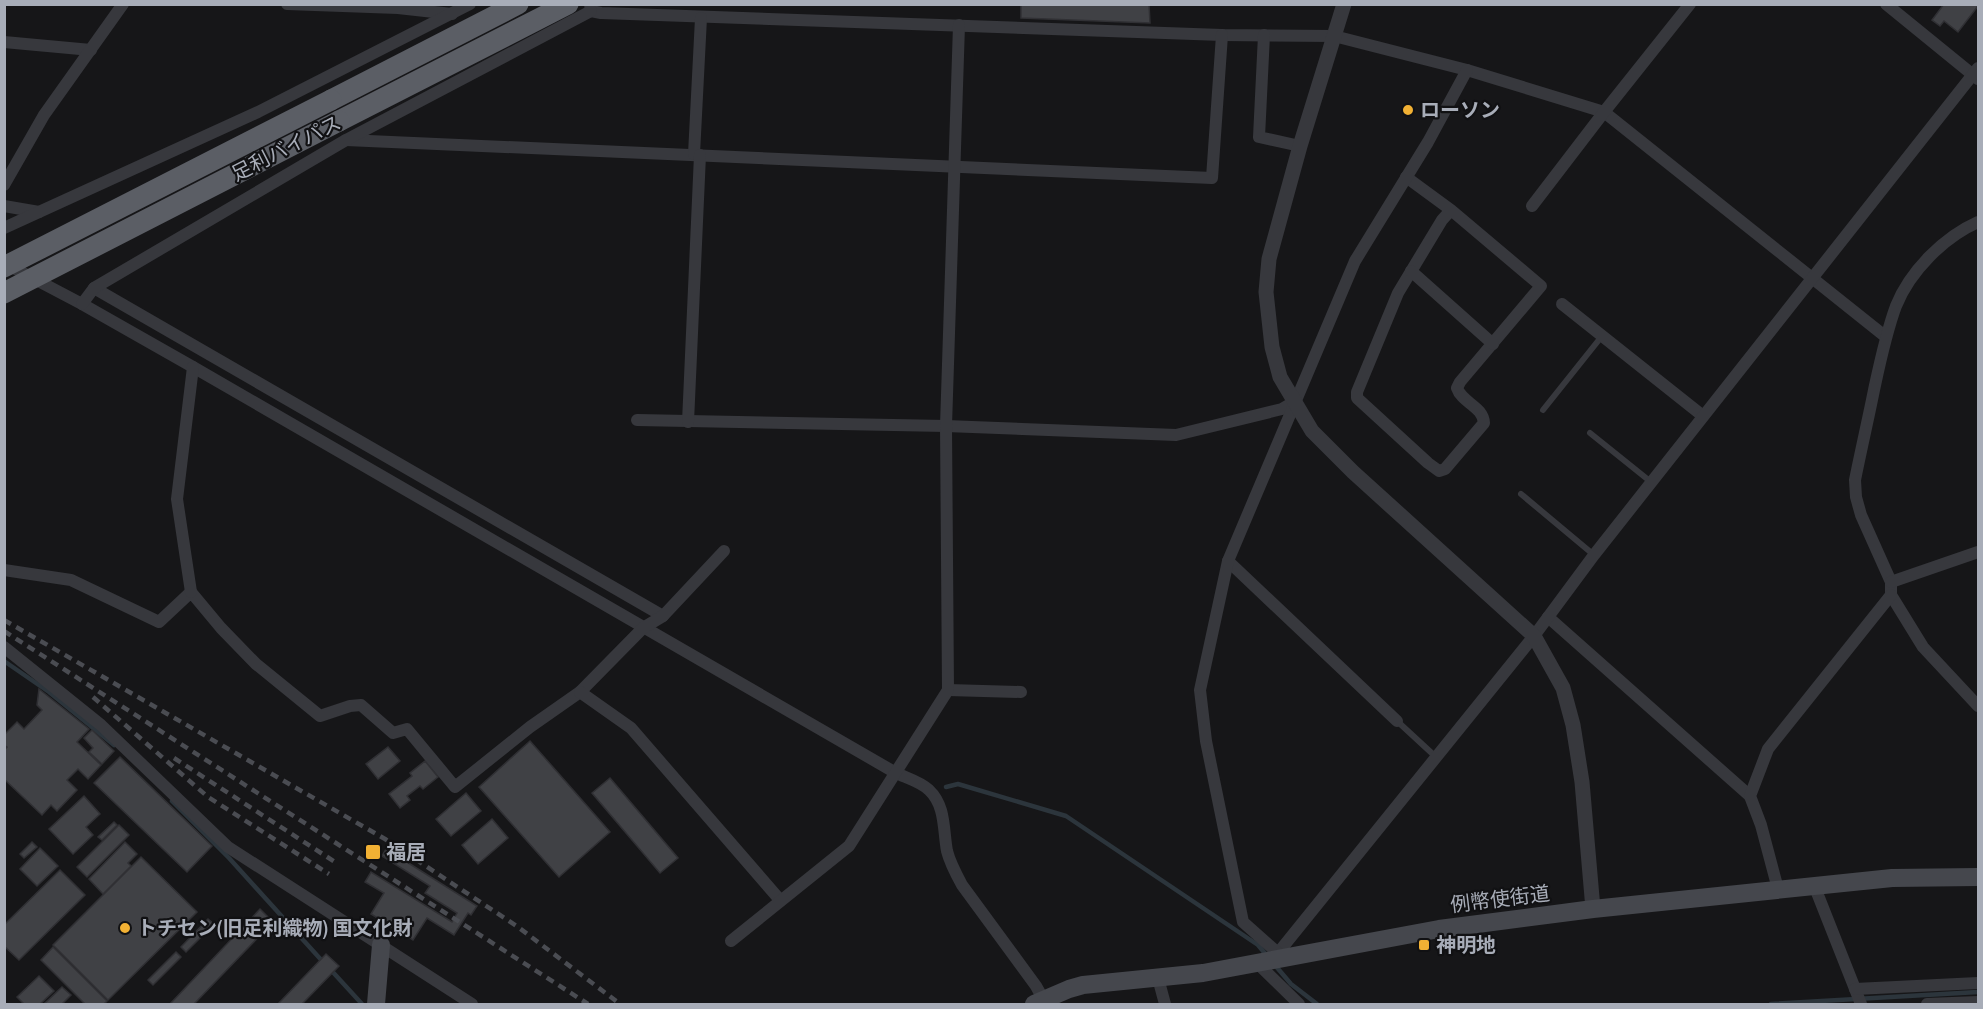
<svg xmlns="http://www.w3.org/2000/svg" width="1983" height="1009" font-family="'Archivo Narrow','Noto Sans JP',sans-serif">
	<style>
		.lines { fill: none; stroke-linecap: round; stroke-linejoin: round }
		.stream { stroke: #2c353c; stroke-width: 4.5 }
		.building { fill: #404145; stroke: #303034; stroke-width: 1.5 }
		.service { stroke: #37383d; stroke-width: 6 }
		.minor { stroke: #37383d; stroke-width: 12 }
		.tertiary { stroke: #37383d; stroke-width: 15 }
		.secondary { stroke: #45474d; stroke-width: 18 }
		.trunk { stroke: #5b5e65; stroke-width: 21 }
		.rail { stroke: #4a4c52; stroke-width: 4.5; stroke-dasharray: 8 6; stroke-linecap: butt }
		.trunk-bridge { stroke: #5b5e65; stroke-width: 21 }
		.poi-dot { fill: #f2b134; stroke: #111113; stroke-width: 2 }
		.labels { text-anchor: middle; stroke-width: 4.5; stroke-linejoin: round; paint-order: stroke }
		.poi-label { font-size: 20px; font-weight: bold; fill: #a8adb8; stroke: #111113; text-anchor: start }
		.street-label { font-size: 20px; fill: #a8adb8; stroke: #111113 }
	</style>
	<rect width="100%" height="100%" fill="#161618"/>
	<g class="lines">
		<!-- stream -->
		<g class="stream">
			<path d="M4 661 49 692 114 745"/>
			<path d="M946 787 958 784 1066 816 1258 945 1268 957"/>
			<path d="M172 801 229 858 324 963"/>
			<path d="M1274 964 1291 984 1317 1004"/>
			<path d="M330 969 362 1004"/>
			<path d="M1771 1004 1978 992"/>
		</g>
	</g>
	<!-- building -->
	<g class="building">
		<path d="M1021 4H1149L1150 23 1021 18Z"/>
		<path d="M1944 4H1978V6L1958 32 1944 21 1940 26 1932 20Z"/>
		<path d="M39 689 89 729 77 742 101 765 88 779 78 769 67 780 77 790 57 811 51 805 42 815 4 779V750L7 747 4 745V735L17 722 24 729 42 710 37 705Z"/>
		<path d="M92 730 114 751 102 764 89 752 93 748 84 738Z"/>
		<path d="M530 741 610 832 559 877 479 787Z"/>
		<path d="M388 747 400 761 378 779 366 764Z"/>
		<path d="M120 757 212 846 187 872 94 783Z"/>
		<path d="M425 761 438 777 423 789 420 786 407 796 410 800 400 808 389 794 412 776 410 773Z"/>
		<path d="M610 778 678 858 660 873 592 793Z"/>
		<path d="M466 793 481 811 451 836 436 819Z"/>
		<path d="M84 796 100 814 86 827 93 835 73 854 49 829Z"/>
		<path d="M492 819 508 838 478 864 462 845Z"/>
		<path d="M114 822 117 825 102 840 98 837Z"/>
		<path d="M119 825 129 835 87 877 77 867Z"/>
		<path d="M32 842 37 847 24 858 20 854Z"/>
		<path d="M125 842 137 854 128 863 131 866 103 894 89 879Z"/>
		<path d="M40 848 58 866 37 886 20 869Z"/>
		<path d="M386 849 477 906 471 915 468 913 454 935 427 918 413 940 371 914 384 893 365 882 371 872 452 922 457 913 425 893 430 886 382 856Z"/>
		<path d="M141 857 197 912 108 1000 53 945Z"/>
		<path d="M60 870 85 895 19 960 4 946V925Z"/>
		<path d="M260 909 273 922 194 1004H170Z"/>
		<path d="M208 919 214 924 186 952 181 947Z"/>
		<path d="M53 947 107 1001 104 1004H85L41 960Z"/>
		<path d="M176 952 181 957 153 985 148 980Z"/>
		<path d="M326 954 339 966 302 1004H278Z"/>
		<path d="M39 976 54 991 40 1004H24L17 997Z"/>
		<path d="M62 987 71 995 62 1004H44Z"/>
	</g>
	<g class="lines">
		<!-- service -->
		<g class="service">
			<path d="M1543 410 1602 336"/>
			<path d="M1590 433 1651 482"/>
			<path d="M1521 494 1594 555"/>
			<path d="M1397 721 1436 757"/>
		</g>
		<!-- minor -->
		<g class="minor">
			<path d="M287 4 398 8 452 14"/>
			<path d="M590 4 591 11 601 13 1222 35 1334 36 1467 70 1604 112 1886 337"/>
			<path d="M1886 4 1978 79"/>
			<path d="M1264 35 1259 137 1300 146"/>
			<path d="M4 42 91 50"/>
			<path d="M346 140 1212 178 1222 35"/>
			<path d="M694 154 701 18"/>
			<path d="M1406 177 1451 210 1541 286 1460 382 1457 388C1462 403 1483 406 1484 423L1445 469 1439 471 1428 463 1357 398V392L1398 293 1442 220 1451 210"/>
			<path d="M4 185 44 115 123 4"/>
			<path d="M4 206 39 212"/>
			<path d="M1532 206 1604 112 1690 4"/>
			<path d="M1978 222C1944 237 1910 271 1896 306 1886 333 1880 362 1874 390 1868 420 1861 450 1855 480L1856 497 1861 515 1891 582V595L1923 647 1978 706"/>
			<path d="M4 228 258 112 470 4"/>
			<path d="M6 264 82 304 193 367 896 773C907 778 921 782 929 790 946 806 943 830 947 851 950 863 956 874 962 885L1036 986 1046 1004"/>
			<path d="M1411 271 1493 344"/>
			<path d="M94 288 663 616"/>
			<path d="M82 304 94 288 346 140 591 11"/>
			<path d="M1562 304 1703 416"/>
			<path d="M637 420 946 426 1176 435 1282 409 1294 402"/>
			<path d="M688 422 700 155"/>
			<path d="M1228 561 1397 721"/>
			<path d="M4 570 71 580 159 622 191 592 221 628 256 664 320 716 350 706 361 705 393 733 407 729 455 787 530 727 580 692 643 628 663 616 724 551"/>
			<path d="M1891 582 1978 552"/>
			<path d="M191 592 177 499 193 367"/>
			<path d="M1548 617 1750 796"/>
			<path d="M4 647 101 725 228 847 472 1004"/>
			<path d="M948 690 1021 692"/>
			<path d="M580 692 631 728 780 900"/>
			<path d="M1814 885 1861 1004"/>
			<path d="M1778 889 1761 825 1750 796 1768 749 1891 595"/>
			<path d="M731 941 849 846 948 690 946 426 959 25"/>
			<path d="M1278 953 1534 636 1594 555 1978 68"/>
			<path d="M1273 959 1278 953 1243 922 1206 741 1200 690 1228 561 1355 261 1428 142 1467 70"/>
			<path d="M1257 963 1299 1004"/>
			<path d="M1158 978 1165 1004"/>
			<path d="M1855 989 1978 983"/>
			<path d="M1927 1004 1978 1002"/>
		</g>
		<!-- tertiary -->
		<path class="tertiary" d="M1344 4 1300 146 1269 259 1266 292 1272 347 1280 377 1312 431 1353 472 1534 636 1563 688 1573 725 1582 782 1593 909"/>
		<!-- secondary -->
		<g class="secondary">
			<path d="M376 1004 381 945"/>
			<path d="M1034 1004 1069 989 1083 985 1203 973 1439 929 1593 909 1892 878 1978 877"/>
		</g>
		<!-- trunk -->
		<g class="trunk">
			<path d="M331 100 518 4"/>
			<path d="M339 121 568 4"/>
		</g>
		<!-- rail -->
		<g class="rail">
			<path d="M4 620 385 839 518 927 620 1004"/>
			<path d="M4 631 588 1004"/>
			<path d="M93 697 208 797 329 874"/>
			<path d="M174 758 335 862"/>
		</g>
		<!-- trunk-bridge -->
		<g class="trunk-bridge">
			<path d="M4 267 331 100"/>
			<path d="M4 293 339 121"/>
		</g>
	</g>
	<!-- markers -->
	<g class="poi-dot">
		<circle cx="1408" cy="110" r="6"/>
		<rect x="365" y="844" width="16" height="16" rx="3"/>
		<circle cx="125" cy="928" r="6"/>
		<rect x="1418" y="939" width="12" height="12" rx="3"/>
	</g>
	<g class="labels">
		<!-- poi labels -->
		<g class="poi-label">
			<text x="1420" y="117">ローソン</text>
			<text x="386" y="859">福居</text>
			<text x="137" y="935">トチセン(旧足利織物) 国文化財</text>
			<text x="1436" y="952">神明地</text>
		</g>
		<!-- street labels -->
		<g class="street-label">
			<text transform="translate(286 148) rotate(-27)" y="7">足利バイパス</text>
			<text transform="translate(1500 899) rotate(-7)" y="7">例幣使街道</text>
		</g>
	</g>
	<!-- border -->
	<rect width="1983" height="1009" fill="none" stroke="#a8adb8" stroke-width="12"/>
</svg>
